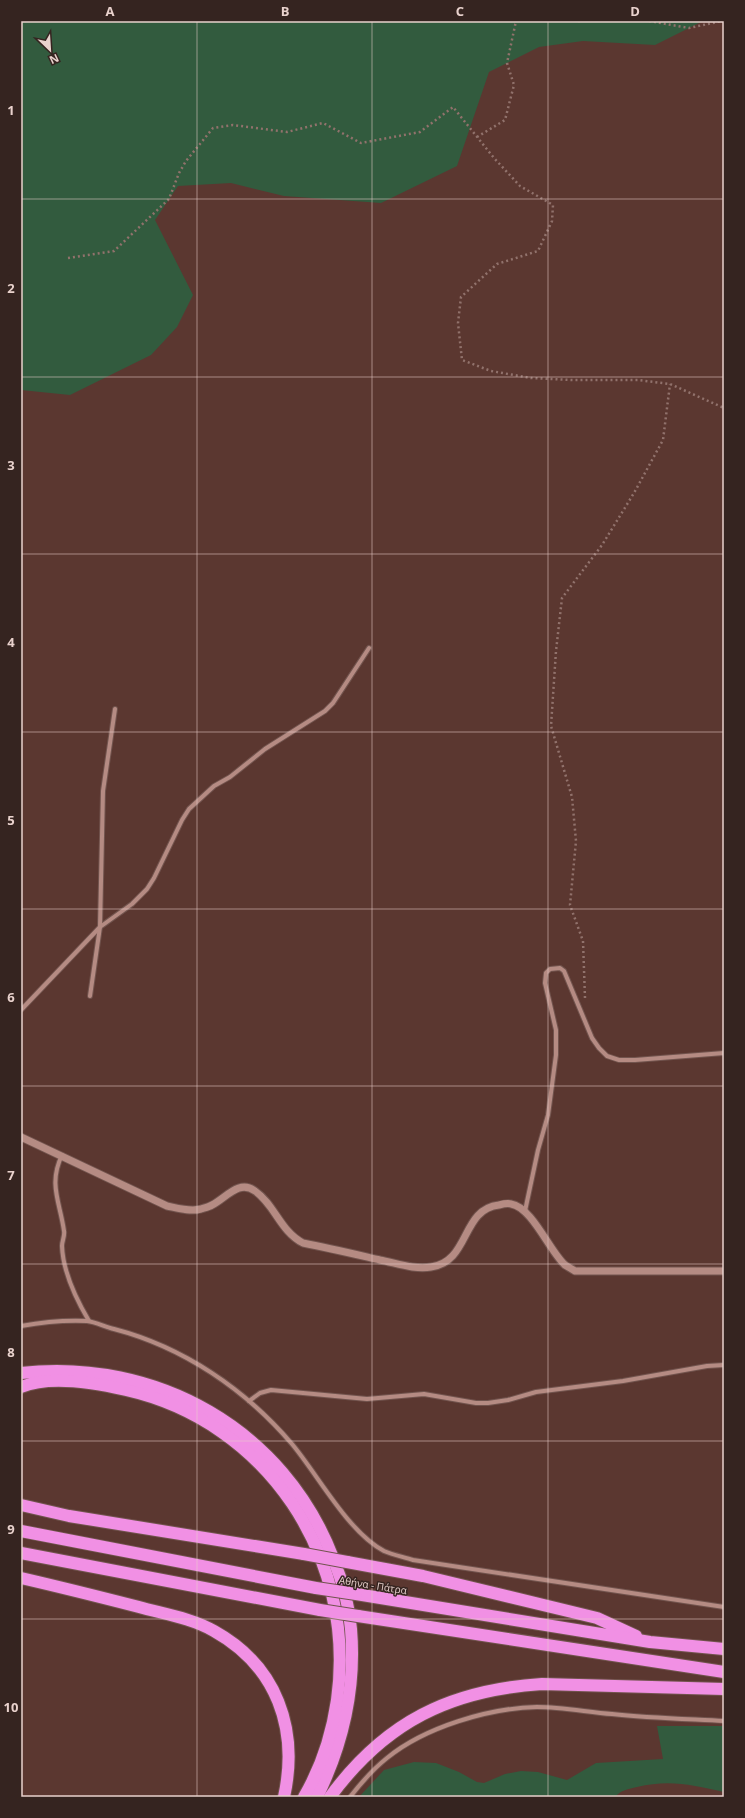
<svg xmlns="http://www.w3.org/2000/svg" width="745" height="1818" font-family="'Open Sans',sans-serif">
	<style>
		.green { fill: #325b3e }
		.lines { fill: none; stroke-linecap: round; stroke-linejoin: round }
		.minor-casing { stroke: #72544e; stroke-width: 6 }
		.tertiary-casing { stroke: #72544e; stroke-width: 9 }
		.motorway-casing { stroke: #72544e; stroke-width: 14 }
		.path { stroke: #91726c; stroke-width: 2.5; stroke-dasharray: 2 3; stroke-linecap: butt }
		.minor { stroke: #b58b83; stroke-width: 4 }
		.tertiary { stroke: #b58b83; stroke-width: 7 }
		.motorway { stroke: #f190e4; stroke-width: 12 }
		.motorway-bridge-casing { stroke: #72544e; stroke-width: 14; stroke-linecap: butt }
		.motorway-bridge { stroke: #f190e4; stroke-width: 12 }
		.grid { fill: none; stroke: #e9d2cd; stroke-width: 1; stroke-opacity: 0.55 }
		.labels { text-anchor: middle; stroke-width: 3; stroke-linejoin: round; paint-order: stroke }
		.street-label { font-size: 10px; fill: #e9d2cd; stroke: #352420 }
		.neatline { fill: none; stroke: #e9d2cd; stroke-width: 1.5 }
		.grid-label { font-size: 13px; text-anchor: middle; font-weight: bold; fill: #e9d2cd }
	</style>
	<rect width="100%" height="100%" fill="#5b3730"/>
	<!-- green -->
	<g class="green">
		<path d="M21 21H703L655 45 583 41 539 47 489 72 457 166 381 203 284 196 231 183 178 186 155 220 193 295 177 327 151 355 70 395 21 390Z"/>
		<path d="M657 1726H724V1792C693 1785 669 1779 637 1787 628 1789 621 1790 615 1797H359L384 1770 414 1762 436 1763 459 1772 477 1782 484 1783 505 1774 521 1771 538 1772 567 1780 596 1763 663 1759Z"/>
	</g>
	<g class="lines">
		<defs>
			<g id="minor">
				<path d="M90 996 100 927 103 791 115 709"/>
				<path d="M21 1010 100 927 132 904 147 889 154 878 182 820 189 809 214 786 230 777 265 749 325 711 333 703 369 648"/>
				<path d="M62 1155C48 1184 60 1202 64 1231 65 1236 62 1241 62 1246 63 1273 76 1299 89 1321"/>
				<path d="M525 1211 538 1150 548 1115 556 1055V1030L545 983 546 973 550 969 560 968 564 971 592 1038 599 1048 607 1056 619 1060H635L724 1053"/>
				<path d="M21 1326C43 1322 65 1320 87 1321 96 1322 105 1327 114 1329 183 1347 245 1389 292 1444 318 1475 348 1532 384 1551 393 1555 404 1557 413 1560L724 1607"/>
				<path d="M249 1401 260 1393 271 1390 367 1399 424 1394 476 1403H488L508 1400 536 1392 623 1381 707 1366 724 1365"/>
				<path d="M350 1797C361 1783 373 1769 387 1758 425 1727 489 1708 537 1707 562 1707 587 1712 612 1714 649 1718 687 1719 724 1721"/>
			</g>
			<path id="tertiary" d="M21 1137 167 1206C177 1208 190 1212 201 1209 204 1208 209 1207 212 1205 226 1198 239 1179 255 1191 275 1205 280 1231 303 1243 329 1248 354 1254 380 1260 396 1263 415 1270 431 1267 470 1262 461 1209 499 1205 503 1204 508 1203 511 1204 532 1207 550 1252 565 1265 568 1267 572 1269 575 1271H724"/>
			<g id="motorway">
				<path d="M21 1373C156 1358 284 1429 333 1558 342 1580 349 1605 351 1629 356 1689 343 1744 317 1797"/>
				<path d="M21 1387C50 1375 96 1383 126 1390 268 1422 357 1558 337 1700 332 1734 321 1768 304 1797"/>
				<path d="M21 1505 69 1516 304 1554"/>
				<path d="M21 1531 316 1588"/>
				<path d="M21 1553 320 1610"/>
				<path d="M347 1562 423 1576 597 1618 636 1636"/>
				<path d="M21 1578C60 1587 100 1597 139 1607 164 1614 191 1618 214 1631 277 1666 299 1729 284 1797"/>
				<path d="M356 1594 650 1642 724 1649"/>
				<path d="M358 1616 724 1672"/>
				<path d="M330 1797C385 1722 450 1690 542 1684L724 1689"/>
			</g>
		</defs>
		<!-- minor casing -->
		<use href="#minor" class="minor-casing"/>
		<!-- tertiary casing -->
		<use href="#tertiary" class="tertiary-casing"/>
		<!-- motorway casing -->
		<use href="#motorway" class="motorway-casing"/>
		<!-- path -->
		<g class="path">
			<path d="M578 21H583"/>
			<path d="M649 21 689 28 722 21"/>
			<path d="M477 137 505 120 514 85 507 63 516 21"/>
			<path d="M68 258 114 251 169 199 179 173 186 161 213 128 233 125 287 132 323 123 361 143 420 132 453 107 494 158 520 186 553 205 552 221 538 251 497 264 461 297 458 323 462 360 491 371 531 378 573 380H638L670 384 724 408"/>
			<path d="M585 998 583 941 570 905 576 841 572 797 551 726 556 651 562 598 602 545 634 493 663 440 670 384"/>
		</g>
		<!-- minor -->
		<use href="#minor" class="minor"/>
		<!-- tertiary -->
		<use href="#tertiary" class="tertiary"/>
		<!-- motorway -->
		<use href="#motorway" class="motorway"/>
		<defs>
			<g id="motorway-bridge">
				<path d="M304 1554 347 1562"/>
				<path d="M316 1588 356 1594"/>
				<path d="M320 1610 358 1616"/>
			</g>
		</defs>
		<!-- motorway-bridge casing -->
		<use href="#motorway-bridge" class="motorway-bridge-casing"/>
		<!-- motorway-bridge -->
		<use href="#motorway-bridge" class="motorway-bridge"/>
	</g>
	<!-- grid -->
	<path class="grid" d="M197 21V1797M372 21V1797M548 21V1797M21 199H724M21 377H724M21 554H724M21 732H724M21 909H724M21 1086H724M21 1264H724M21 1441H724M21 1619H724"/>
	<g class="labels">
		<!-- street labels -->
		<g class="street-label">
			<text transform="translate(373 1585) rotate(9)" y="4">Αθήνα - Πάτρα</text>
		</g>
	</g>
	<!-- border -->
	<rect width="745" height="1818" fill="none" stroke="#352420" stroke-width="44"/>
	<!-- north arrow -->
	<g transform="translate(50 50) rotate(155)" stroke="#352420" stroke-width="3" paint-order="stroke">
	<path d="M0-3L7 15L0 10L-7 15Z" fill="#e9d2cd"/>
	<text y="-6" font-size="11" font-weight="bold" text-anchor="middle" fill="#e9d2cd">N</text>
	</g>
	<rect x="22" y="22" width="701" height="1774" class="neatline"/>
	<g class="grid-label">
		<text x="110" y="16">A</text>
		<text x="285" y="16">B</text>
		<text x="460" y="16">C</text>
		<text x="635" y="16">D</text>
		<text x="11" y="115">1</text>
		<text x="11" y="293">2</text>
		<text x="11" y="470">3</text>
		<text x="11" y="647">4</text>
		<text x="11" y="825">5</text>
		<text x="11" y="1002">6</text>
		<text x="11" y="1180">7</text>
		<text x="11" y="1357">8</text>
		<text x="11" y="1534">9</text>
		<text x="11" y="1712">10</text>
	</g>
</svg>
